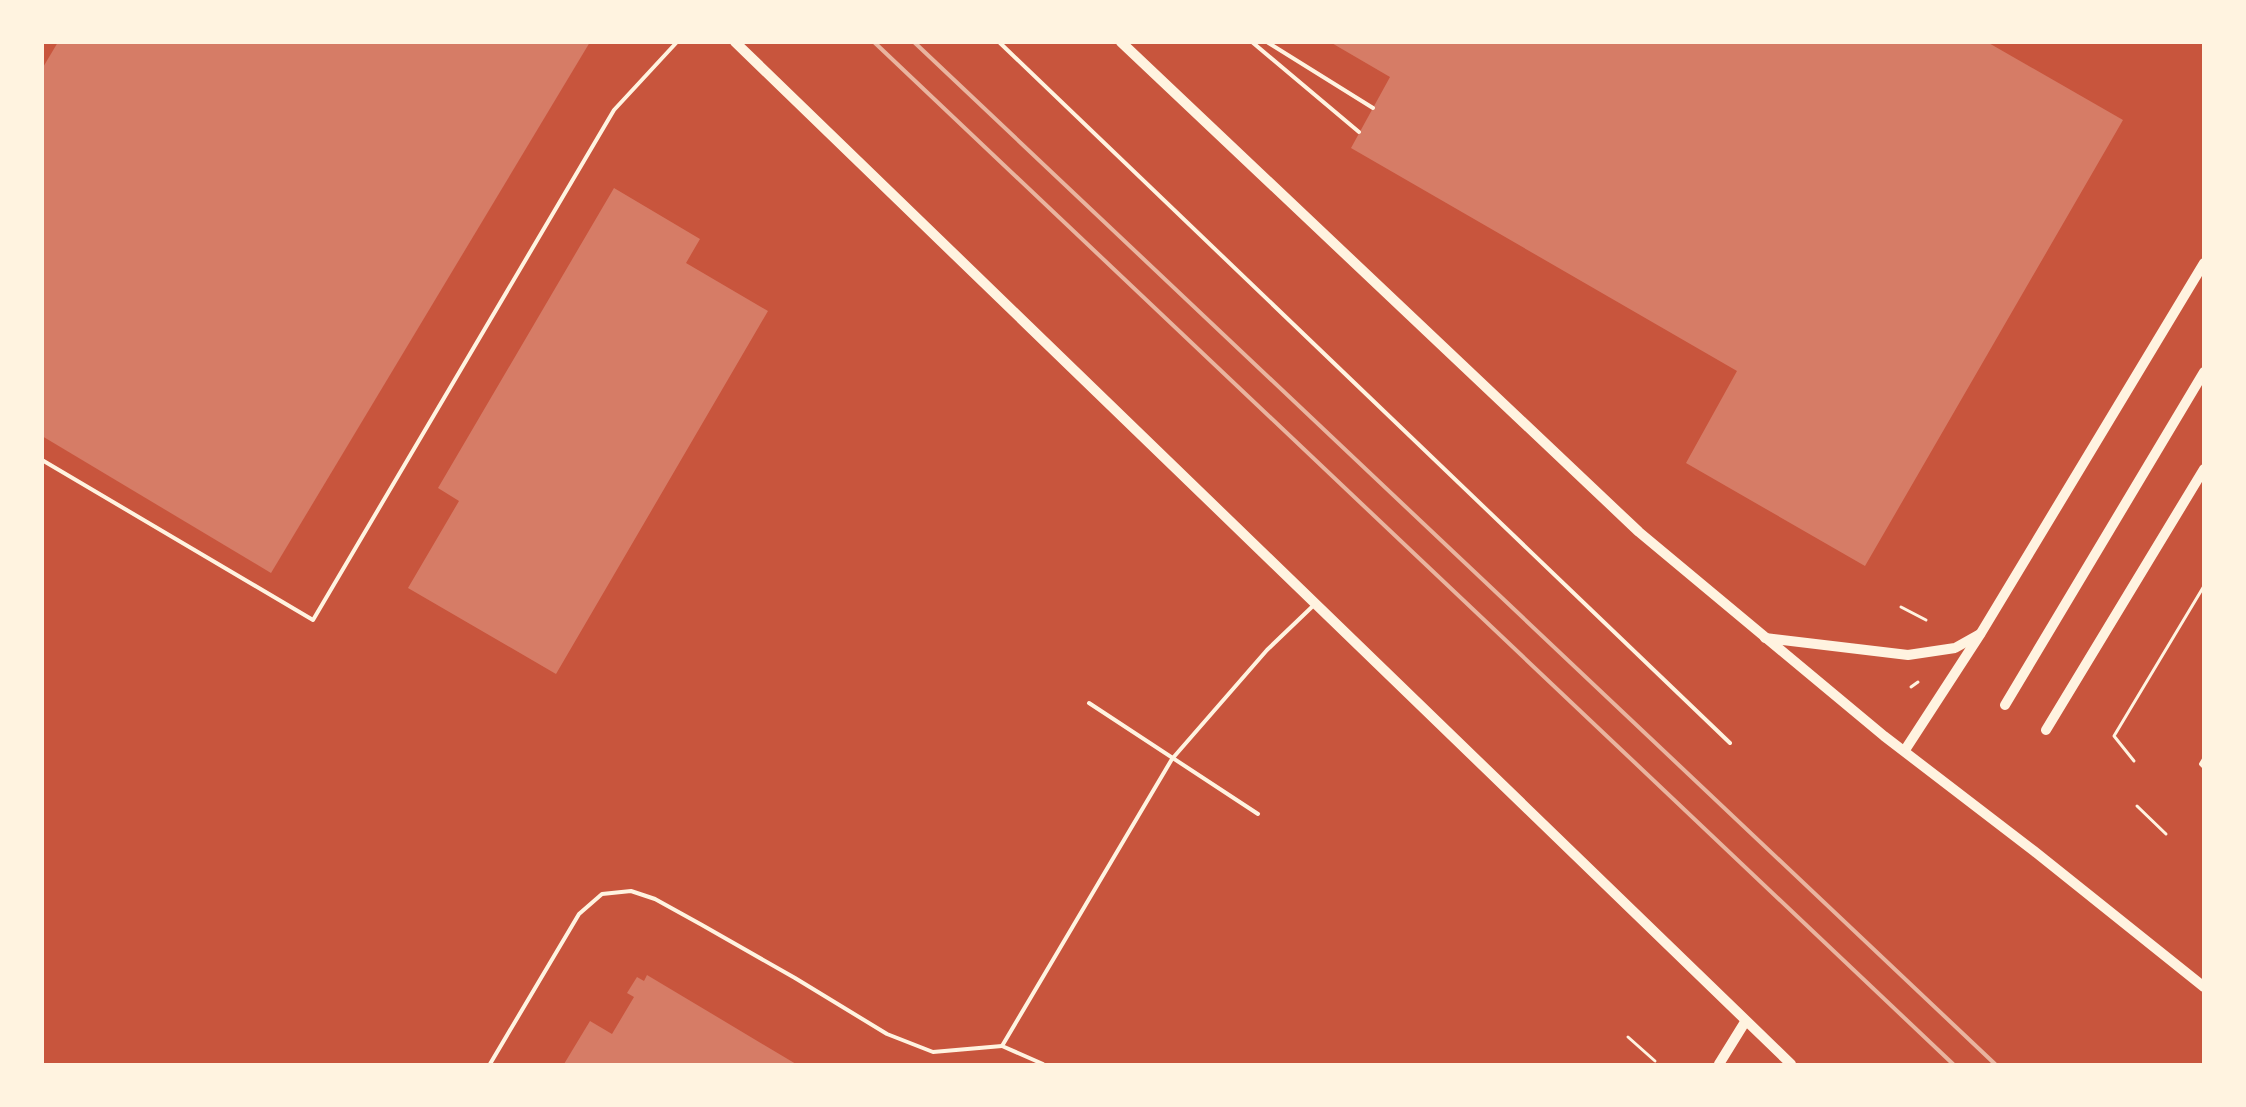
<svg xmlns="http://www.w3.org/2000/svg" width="2246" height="1107" font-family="Lora,serif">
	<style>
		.building { fill: #d67c66 }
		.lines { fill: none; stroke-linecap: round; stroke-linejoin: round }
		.path { stroke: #fff3e0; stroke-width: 3 }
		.service { stroke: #fff3e0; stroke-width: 4 }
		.secondary { stroke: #fff3e0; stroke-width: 10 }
		.rail { stroke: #e9b49f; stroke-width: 4 }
	</style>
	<rect width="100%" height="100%" fill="#c8553d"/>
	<!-- building -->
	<g class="building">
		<path d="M58 42H590L271 573 42 436V69Z"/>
		<path d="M1330 42H1987L2123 120 1865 566 1686 463 1737 371 1351 148 1390 77Z"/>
		<path d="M614 188 700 239 686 263 768 311 556 674 408 588 459 501 438 488Z"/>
		<path d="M647 975 796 1064H564L590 1021 612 1034 634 997 627 993 637 977 644 981Z"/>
	</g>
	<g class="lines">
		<!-- path -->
		<g class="path">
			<path d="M1901 607 1926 620"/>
			<path d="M1911 687 1918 682"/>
			<path d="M2134 761 2114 736 2204 586"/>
			<path d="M2137 806 2166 834"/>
			<path d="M1628 1037 1655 1061"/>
		</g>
		<!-- service -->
		<g class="service">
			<path d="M999 42 1730 743"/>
			<path d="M1252 42 1359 132"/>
			<path d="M1267 42 1373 108"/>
			<path d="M42 460 313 620 614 110 677 42"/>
			<path d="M1089 703 1258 814"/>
			<path d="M2204 759 2201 764 2204 767"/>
			<path d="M490 1064 579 914 602 894 631 891 655 899 702 925 795 978 887 1034 933 1052 1002 1046"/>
			<path d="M1043 1064 1002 1046 1172 759 1267 650 1315 604"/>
		</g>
		<!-- secondary -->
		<g class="secondary">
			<path d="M735 42 1791 1064"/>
			<path d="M1121 42 1639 532 1884 736 2034 851 2204 987"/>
			<path d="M1765 638 1908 655 1955 648 1980 634"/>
			<path d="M2005 705 2204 372"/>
			<path d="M2046 730 2204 469"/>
			<path d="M1905 750 1981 633 2204 263"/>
			<path d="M1719 1064 1745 1022"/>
		</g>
		<!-- rail -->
		<g class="rail">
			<path d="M874 42 1953 1064"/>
			<path d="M914 42 1995 1064"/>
		</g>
	</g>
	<!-- border -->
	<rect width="2246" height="1107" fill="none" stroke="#fff3e0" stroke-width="88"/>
</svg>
